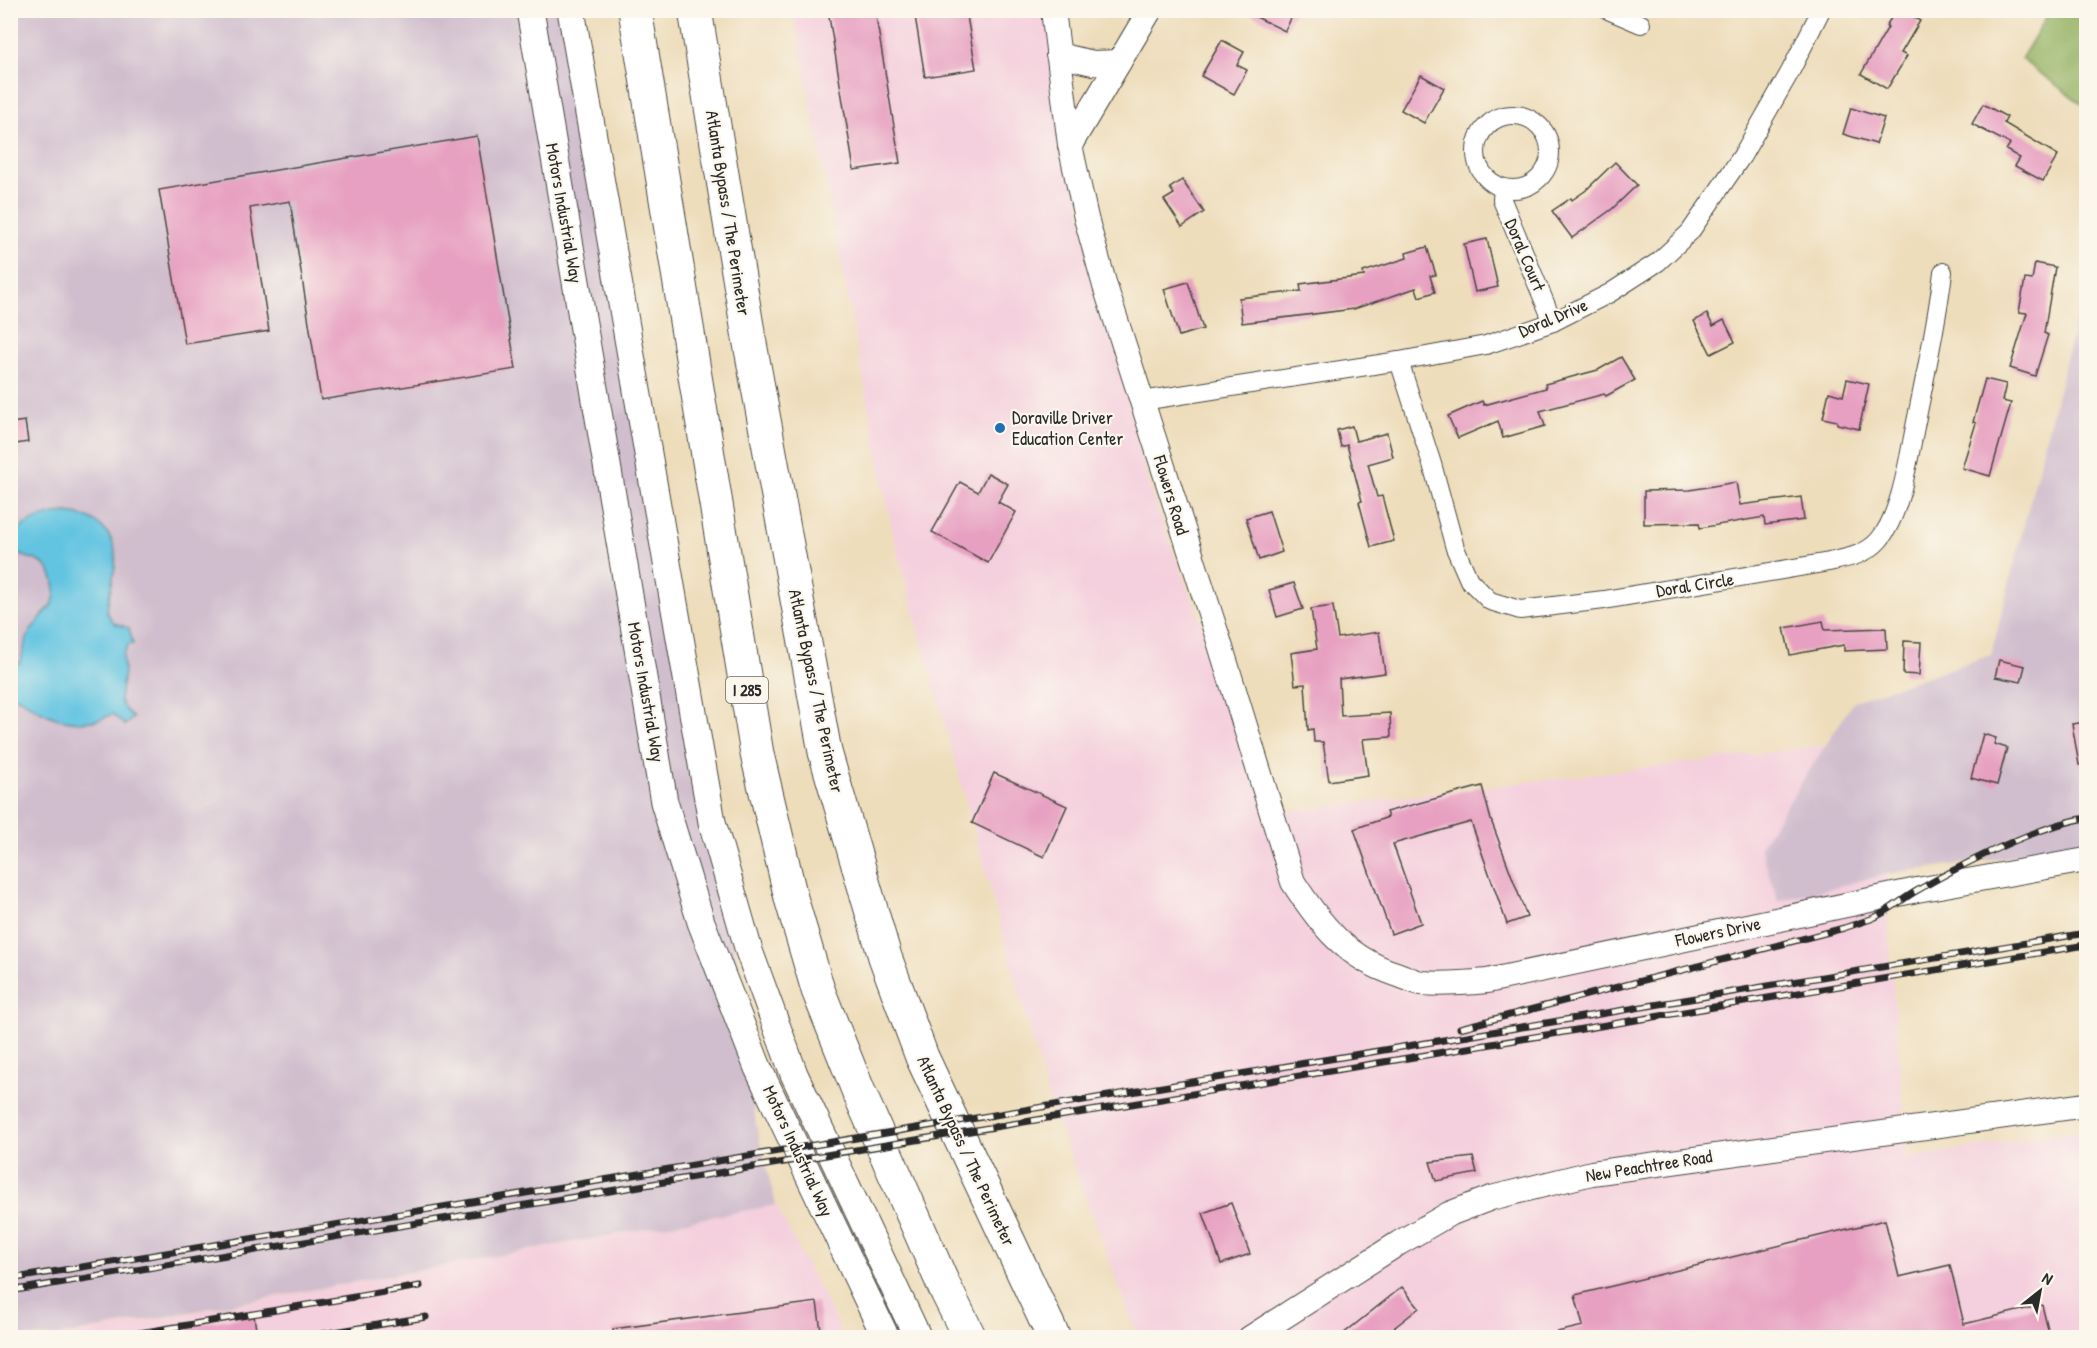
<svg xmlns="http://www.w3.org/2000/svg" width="2097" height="1348" font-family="'Patrick Hand',sans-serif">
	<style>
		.built { fill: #f4cfdd }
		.industrial { fill: #d0bdcd }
		.forest { fill: #98b467; stroke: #627049; stroke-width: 1.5 }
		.water { fill: #63c4e1; stroke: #477886; stroke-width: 1.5 }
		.building { fill: #e7a0c1 }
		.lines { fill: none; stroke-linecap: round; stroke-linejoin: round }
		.minor-casing { stroke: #484641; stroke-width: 20 }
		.tertiary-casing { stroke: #484641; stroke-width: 26 }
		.secondary-casing { stroke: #484641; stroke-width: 29 }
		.motorway-casing { stroke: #484641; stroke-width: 35 }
		.minor { stroke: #fff; stroke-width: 18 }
		.tertiary { stroke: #fff; stroke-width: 24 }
		.secondary { stroke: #fff; stroke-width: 27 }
		.motorway { stroke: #fff; stroke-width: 33 }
		.rail-casing { stroke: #2b2b2b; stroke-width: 7 }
		.rail { stroke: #fbf7ec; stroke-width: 4.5; stroke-dasharray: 14; stroke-linecap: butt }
		.poi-dot { fill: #1f6fb2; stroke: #fbf7ec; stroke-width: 2 }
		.labels { text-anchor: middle; stroke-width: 4.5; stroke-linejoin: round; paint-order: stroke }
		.shield { fill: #fbf7ec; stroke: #696865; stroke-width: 1.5 }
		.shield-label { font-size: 16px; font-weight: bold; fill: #2b2b2b }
		.street-label { font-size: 18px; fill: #2b2b2b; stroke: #fbf7ec }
		.poi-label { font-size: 18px; fill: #2b2b2b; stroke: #fbf7ec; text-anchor: start }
	</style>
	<rect width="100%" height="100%" fill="#fbf7ec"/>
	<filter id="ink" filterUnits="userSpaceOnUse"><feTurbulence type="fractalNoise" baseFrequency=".0167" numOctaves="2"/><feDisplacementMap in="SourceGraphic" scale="12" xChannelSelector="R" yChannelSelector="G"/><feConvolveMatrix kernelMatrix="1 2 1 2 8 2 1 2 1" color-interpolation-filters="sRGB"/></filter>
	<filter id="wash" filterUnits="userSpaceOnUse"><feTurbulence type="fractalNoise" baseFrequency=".008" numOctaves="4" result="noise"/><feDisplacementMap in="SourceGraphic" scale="24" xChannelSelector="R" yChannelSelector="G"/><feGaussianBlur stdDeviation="1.35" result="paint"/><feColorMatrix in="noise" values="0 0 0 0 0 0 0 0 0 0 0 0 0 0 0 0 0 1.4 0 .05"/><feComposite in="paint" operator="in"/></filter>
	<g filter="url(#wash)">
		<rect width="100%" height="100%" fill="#edb"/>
		<!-- built -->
		<g class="built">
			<path d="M793 11H1060L1071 171 1150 490 1274 813 1886 738 1887 909 1907 1158 2086 1130V1337H1138L1048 1097 894 540Z"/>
			<path d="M776 1205 844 1337 53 1338Z"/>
		</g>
		<!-- industrial -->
		<g class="industrial">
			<path d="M10 11H575L734 942 756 1125 776 1205 53 1337H11Z"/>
			<path d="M2086 280V846L1887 874 1778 901 1760 847 1854 701 1991 655Z"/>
		</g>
		<!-- forest -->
		<path class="forest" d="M2050 11H2086V107L2021 59Z"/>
		<!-- water -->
		<path class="water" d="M64 513C80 514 91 517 103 528 128 553 108 583 107 613L114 623 129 628 133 644 128 645 123 656 124 671 120 700 123 707 133 718 125 725 112 714C91 726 63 723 42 712 32 708 23 698 12 696 8 686 9 671 15 662L19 664C24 653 24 643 30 632 36 622 47 612 53 602 58 590 53 570 42 563 32 557 21 557 11 551 9 524 42 515 64 513Z"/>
		<g id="blocks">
			<!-- building -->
			<g class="building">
				<path d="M828 10H875L900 163 854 170Z"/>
				<path d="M914 10H966L976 69 925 77Z"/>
				<path d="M1242 10H1295L1285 31Z"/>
				<path d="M1896 10H1903L1920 21 1901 53 1907 56 1887 89 1861 74 1888 27 1886 26Z"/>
				<path d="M1222 40 1244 52 1237 65 1247 70 1234 94 1201 76Z"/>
				<path d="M1421 75 1444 88 1424 123 1401 110Z"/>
				<path d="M1983 104 2007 117 2004 123 2058 155 2043 181 2015 166 2020 158 2006 150 2010 144 1972 124Z"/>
				<path d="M1851 108 1884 118 1876 144 1843 134Z"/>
				<path d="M477 136 516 369 321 400 290 201 250 208 269 331 185 344 159 190Z"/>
				<path d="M1615 162 1637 185 1612 209 1572 238 1552 211 1571 198 1572 200 1585 191Z"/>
				<path d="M1182 180 1204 212 1182 227 1164 200 1174 194 1170 188Z"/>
				<path d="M1487 239 1498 287 1475 292 1464 244Z"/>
				<path d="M1427 247 1436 275 1430 276 1435 292 1419 297 1416 288 1354 309 1242 323 1239 298 1301 291 1300 284 1364 276 1363 272 1407 258 1406 253Z"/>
				<path d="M2035 263 2055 267 2044 333 2048 335 2035 376 2010 368 2027 313 2019 312 2025 279 2032 280Z"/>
				<path d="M1188 282 1203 329 1179 336 1164 289Z"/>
				<path d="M1707 314 1713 326 1724 320 1735 342 1711 354 1694 321Z"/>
				<path d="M1621 357 1635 380 1606 396 1604 394 1540 411 1545 426 1503 438 1498 421 1458 438 1448 416 1482 401 1484 405 1546 388 1545 384 1598 370Z"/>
				<path d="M1847 379 1869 384 1859 429 1837 424V421L1823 418 1829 392 1843 396Z"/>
				<path d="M1985 379 2006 384 2002 401 2011 403 1990 476 1962 468 1976 423 1973 422Z"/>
				<path d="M25 421 28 442 10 445V423Z"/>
				<path d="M1352 426 1356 441 1387 433 1393 457 1368 464 1377 497 1382 496 1394 541 1371 547 1359 502 1362 501 1347 445 1341 447 1337 430Z"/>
				<path d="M988 473 1008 484 998 502 1016 512 988 563 932 532 960 482 978 492Z"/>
				<path d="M1736 482 1740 505 1801 497 1804 520 1765 525 1764 517 1700 528 1699 523 1644 524V491L1690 490Z"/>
				<path d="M1269 511 1282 552 1259 560 1246 518Z"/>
				<path d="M1294 583 1303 609 1277 617 1269 590Z"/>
				<path d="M1333 606 1338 638 1379 632 1385 673 1339 679 1341 716 1390 713 1391 737 1363 739 1368 775 1329 781 1323 742H1314L1313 729 1308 730 1305 684 1295 685 1291 653 1317 649 1311 609Z"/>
				<path d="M1823 621 1825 630 1886 628 1887 649 1844 651V645L1790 655 1784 628Z"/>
				<path d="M1904 641 1921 642 1919 675 1903 674Z"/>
				<path d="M1999 660 2025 666 2021 682 1995 677Z"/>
				<path d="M2086 722V764L2079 765 2072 724Z"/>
				<path d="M1983 734 1996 738 1994 744 2007 748 1997 785 1971 778Z"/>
				<path d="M994 773 1067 806 1044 857 972 823Z"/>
				<path d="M1482 786 1491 820 1527 917 1507 924 1471 822 1393 844 1421 923 1391 934 1354 829 1388 817 1386 812Z"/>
				<path d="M1473 1157 1477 1173 1436 1181 1430 1162Z"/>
				<path d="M1231 1203 1250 1254 1221 1264 1203 1213Z"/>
				<path d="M1885 1220 1899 1277 1950 1265 1964 1324 2042 1305 2050 1338H1558L1557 1332 1583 1326 1575 1295Z"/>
				<path d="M1402 1287 1419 1308 1381 1338H1338Z"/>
				<path d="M817 1302 822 1338H614L613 1329Z"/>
				<path d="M254 1315 257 1338H165L164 1330Z"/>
			</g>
		</g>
	</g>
	<g filter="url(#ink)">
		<use href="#blocks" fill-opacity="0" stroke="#484641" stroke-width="1.5"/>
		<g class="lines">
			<defs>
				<g id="minor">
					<path d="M1608 10 1641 24"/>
					<circle cx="1513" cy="152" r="37"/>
					<path d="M1503 188 1502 200 1553 322"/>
					<path d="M1399 361 1432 464 1455 548 1469 580 1490 601 1520 610 1604 600 1829 562C1847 558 1866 555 1879 540 1901 515 1909 455 1916 422 1926 372 1937 323 1943 272"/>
					<path d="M1142 401 1399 361 1486 345 1553 322 1610 293 1658 262 1690 232 1742 156 1790 72 1821 10"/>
				</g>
				<g id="tertiary">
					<path d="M1053 10 1070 145 1086 218 1105 286 1218 638 1293 882C1320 924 1346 958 1396 974 1405 977 1414 982 1422 983 1443 985 1466 983 1487 981L1917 890 2086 860"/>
					<path d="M1058 55 1093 63 1119 62"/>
					<path d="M1070 145 1150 10"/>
					<path d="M1250 1338 1399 1243 1449 1214 1491 1198 1592 1173 2086 1105"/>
				</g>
				<g id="secondary">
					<path d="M530 10 664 802 701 922 758 1068 886 1338"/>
					<path d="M571 10 712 822 749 951 794 1074 918 1338"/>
				</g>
				<g id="motorway">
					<path d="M635 10 757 754 791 898 818 990 858 1090 944 1286 970 1338"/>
					<path d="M695 10 749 338 825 752 885 957 922 1057 1054 1338"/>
				</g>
			</defs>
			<!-- minor casing -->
			<use href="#minor" class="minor-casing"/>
			<!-- tertiary casing -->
			<use href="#tertiary" class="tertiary-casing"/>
			<!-- secondary casing -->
			<use href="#secondary" class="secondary-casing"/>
			<!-- motorway casing -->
			<use href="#motorway" class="motorway-casing"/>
			<!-- minor -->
			<use href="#minor" class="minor"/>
			<!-- tertiary -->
			<use href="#tertiary" class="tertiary"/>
			<!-- secondary -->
			<use href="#secondary" class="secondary"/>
			<!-- motorway -->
			<use href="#motorway" class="motorway"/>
			<defs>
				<g id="rail">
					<path d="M1460 1028 1844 928C1853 925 1862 922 1871 919 1888 912 1902 899 1918 890 1965 863 2034 827 2086 818"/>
					<path d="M10 1279 2086 933"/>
					<path d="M10 1291 2086 945"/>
					<path d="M110 1338 420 1286"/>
					<path d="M298 1338 426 1317"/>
				</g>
			</defs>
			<!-- rail casing -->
			<use href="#rail" class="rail-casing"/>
			<!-- rail -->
			<use href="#rail" class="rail"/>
		</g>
	</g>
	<!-- markers -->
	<circle class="poi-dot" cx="1000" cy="428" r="6"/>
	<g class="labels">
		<!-- shield labels -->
		<rect class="shield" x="726" y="677" width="42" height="26" rx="4.5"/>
		<g class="shield-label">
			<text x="747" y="696">I 285</text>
		</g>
		<!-- street labels -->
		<g class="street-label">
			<text transform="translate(564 213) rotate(80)" y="6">Motors Industrial Way</text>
			<text transform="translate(728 213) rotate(81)" y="6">Atlanta Bypass / The Perimeter</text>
			<text transform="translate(1525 255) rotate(67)" y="6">Doral Court</text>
			<text transform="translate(1553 318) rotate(-23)" y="6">Doral Drive</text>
			<text transform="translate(1171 495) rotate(73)" y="6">Flowers Road</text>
			<text transform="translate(1695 585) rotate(-9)" y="6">Doral Circle</text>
			<text transform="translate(816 691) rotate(78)" y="6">Atlanta Bypass / The Perimeter</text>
			<text transform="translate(646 692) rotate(80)" y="6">Motors Industrial Way</text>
			<text transform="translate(1718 932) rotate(-12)" y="6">Flowers Drive</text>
			<text transform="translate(798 1151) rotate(65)" y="6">Motors Industrial Way</text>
			<text transform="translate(966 1151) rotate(65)" y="6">Atlanta Bypass / The Perimeter</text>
			<text transform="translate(1649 1166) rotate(-9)" y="6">New Peachtree Road</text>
		</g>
		<!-- poi labels -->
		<g class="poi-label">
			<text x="1012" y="424">Doraville Driver<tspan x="1012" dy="21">Education Center</tspan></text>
		</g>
	</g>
	<!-- margin -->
	<rect width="2097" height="1348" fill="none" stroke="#fbf7ec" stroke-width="36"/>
	<!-- north arrow -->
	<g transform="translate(2040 1291) rotate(31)" stroke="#fbf7ec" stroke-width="4.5" paint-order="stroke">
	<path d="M0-4.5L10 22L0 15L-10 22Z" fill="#2b2b2b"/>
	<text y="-9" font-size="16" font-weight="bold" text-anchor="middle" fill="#2b2b2b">N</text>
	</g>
</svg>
